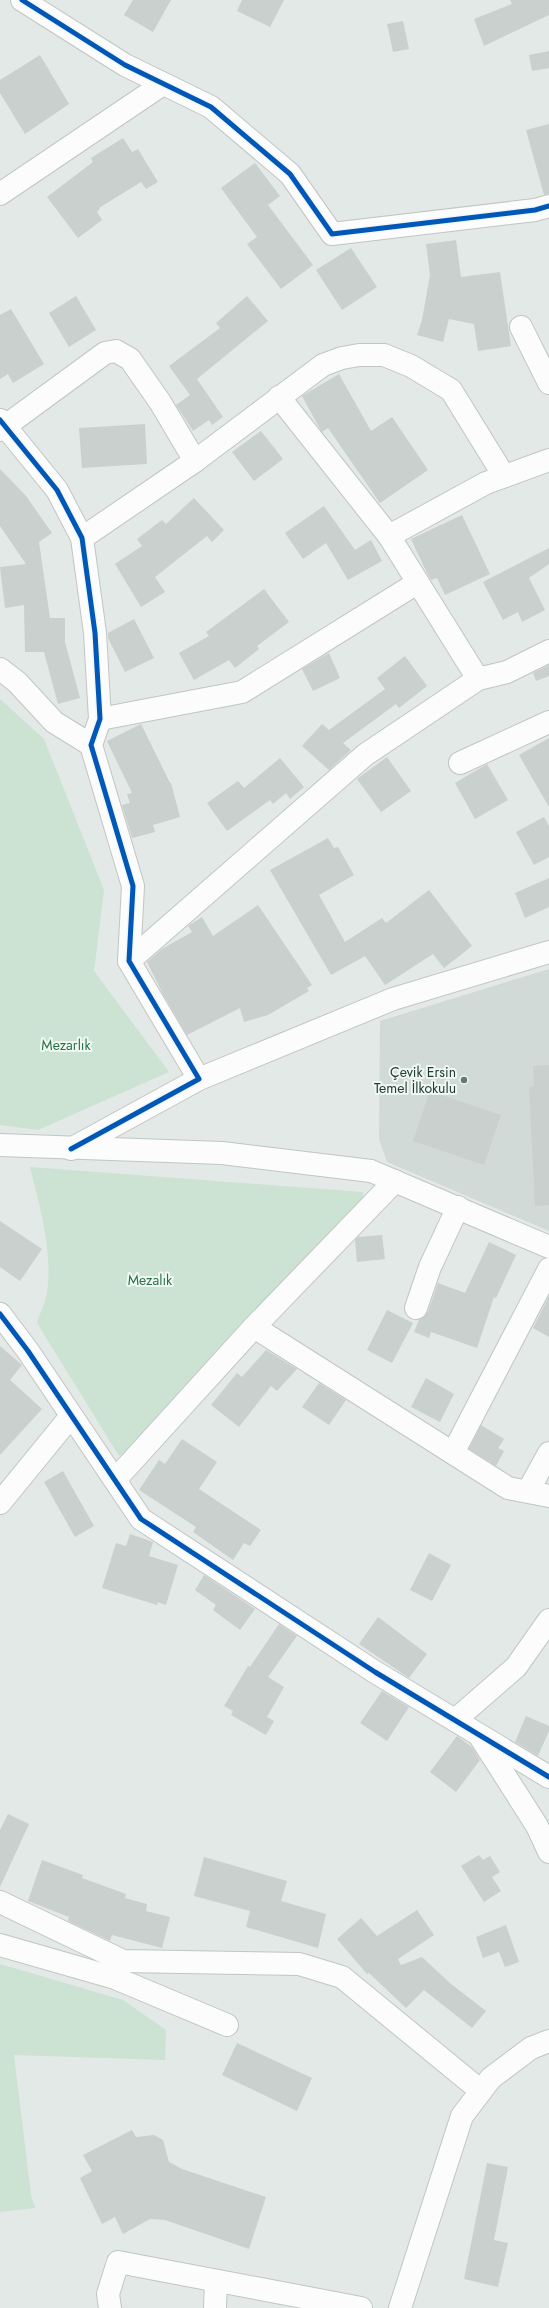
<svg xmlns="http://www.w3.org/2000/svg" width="549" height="2308" font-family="Jost,sans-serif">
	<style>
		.built { fill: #d1dad6 }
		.green { fill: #cce2d2 }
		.building { fill: #cad0cd }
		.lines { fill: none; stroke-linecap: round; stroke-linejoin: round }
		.minor-casing { stroke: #c0c6c3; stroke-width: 24 }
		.tertiary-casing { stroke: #c0c6c3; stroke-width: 24 }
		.secondary-casing { stroke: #bfc7c3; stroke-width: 24 }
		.minor { stroke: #fbfcfb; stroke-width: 22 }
		.tertiary { stroke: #fbfcfb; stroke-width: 22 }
		.secondary { stroke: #fbfcfb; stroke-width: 22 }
		.cycleway-casing { stroke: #f1f8f4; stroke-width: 8 }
		.cycleway { stroke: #0057b8; stroke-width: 5 }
		.poi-dot { fill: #657972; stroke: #f1f8f4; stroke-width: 1.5 }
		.labels { text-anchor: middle; stroke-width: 4; stroke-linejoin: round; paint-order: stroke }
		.park-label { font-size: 14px; fill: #2a7444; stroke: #f1f8f4 }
		.poi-label { font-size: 14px; fill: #213d34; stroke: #f1f8f4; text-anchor: end }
	</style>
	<rect width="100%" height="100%" fill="#e3e9e6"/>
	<!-- built -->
	<path class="built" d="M549 969V1231L387 1162 379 1139 380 1021Z"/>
	<!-- green -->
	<g class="green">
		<path d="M0 699 44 739 104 890 94 971 169 1072 38 1130 0 1125Z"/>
		<path d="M30 1167 363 1192V1200L129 1452 119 1456 37 1323C40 1313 45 1303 47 1293 53 1251 40 1208 30 1167Z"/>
		<path d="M0 1964 123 2000 166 2030 165 2060 14 2055 31 2195 35 2208 0 2212Z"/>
	</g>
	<!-- building -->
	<g class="building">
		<path d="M133 0H171L153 32 124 15Z"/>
		<path d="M242 0H284L270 27 237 11Z"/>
		<path d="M510 0H549V15L484 46 474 19 512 4Z"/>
		<path d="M403 21 409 49 393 52 387 24Z"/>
		<path d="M549 51V68L532 71 529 55Z"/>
		<path d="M40 55 69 104 25 134 0 93V80Z"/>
		<path d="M549 124V194L544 195 526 130Z"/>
		<path d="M123 138 132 152 138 149 158 182 146 189 141 182 99 208 100 209 97 212 102 220 78 238 47 197 93 162 91 158Z"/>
		<path d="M255 163 280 196 268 205 313 265 281 289 247 244 257 237 221 188Z"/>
		<path d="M456 240 461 277 500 272 511 346 478 351 474 324 449 319 443 342 417 335 422 320 430 275 426 244Z"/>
		<path d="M351 248 377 287 342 310 316 270Z"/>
		<path d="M76 296 96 330 69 347 49 313Z"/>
		<path d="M247 296 268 321 197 379 223 417 212 425 209 420 193 431 176 405 190 395 169 366 220 328 216 323Z"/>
		<path d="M11 309 44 364 13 383 8 374 0 379V315Z"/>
		<path d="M339 374 371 431 392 417 428 470 380 503 328 428 322 432 320 429 302 396Z"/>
		<path d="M145 424 147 464 82 468 79 428Z"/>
		<path d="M261 431 283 459 254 481 232 452Z"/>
		<path d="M0 469 26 496 52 533 39 542 50 618H65V642L80 698 58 704 44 652H25L24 605 5 608 0 567 26 564 0 526Z"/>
		<path d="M194 498 224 530 212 542 207 536 155 577 165 592 141 607 115 564 142 546 137 539 162 520 166 524Z"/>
		<path d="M324 506 355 550 371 540 382 561 348 580 326 543 303 559 285 533Z"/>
		<path d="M462 515 490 574 445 595 437 578 431 580 427 573 411 539Z"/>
		<path d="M549 548V564L529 578 545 610 522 622 518 612 503 620 483 582Z"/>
		<path d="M264 589 289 622 257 646 259 649 235 668 229 660 194 680 179 653 209 636 206 632Z"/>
		<path d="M134 619 154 658 125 672 108 638V633Z"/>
		<path d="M329 653 340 678 313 691 302 669Z"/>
		<path d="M405 656 427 686 399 708 396 704 343 743 351 750 329 770 302 746 322 724 329 730 385 689 377 678Z"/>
		<path d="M549 665V676L536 681 533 673Z"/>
		<path d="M141 724 170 783H171L180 817 153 825 155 832 132 838 122 805 130 803 127 794 132 793 107 741Z"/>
		<path d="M549 738V807L519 755Z"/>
		<path d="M387 757 411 791 381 812 357 779Z"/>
		<path d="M280 758 304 787 290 799 286 793 273 804 270 800 227 831 207 803 238 781 244 788Z"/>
		<path d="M487 764 508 800 475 819 455 783Z"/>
		<path d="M544 817 549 826V857L534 865 516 832Z"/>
		<path d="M328 838 334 848 338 847 354 875 319 895 345 942 382 918 386 923 429 890 472 946 444 968 433 954 385 985 365 956 331 975 270 870Z"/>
		<path d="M549 878V907L525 918 515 893Z"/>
		<path d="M258 905 312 985 307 988 309 991 268 1015 244 1022 240 1008 187 1035 163 994 147 962 162 949 192 932 188 926 202 917 213 936Z"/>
		<path d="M549 1065V1205L535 1206 529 1087 534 1086 533 1066Z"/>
		<path d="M430 1091 501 1115 484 1165 413 1141Z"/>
		<path d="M0 1221 42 1249 20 1281 0 1267Z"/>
		<path d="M382 1235 385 1259 357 1262 355 1240 358 1237Z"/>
		<path d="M489 1242 516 1255 496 1298 494 1297 477 1348 431 1332 429 1338 414 1332 419 1320 428 1312 438 1283 465 1293Z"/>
		<path d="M549 1296V1337L533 1328Z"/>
		<path d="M387 1310 413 1323 392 1363 367 1350Z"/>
		<path d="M0 1346 22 1365 10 1380 42 1409 0 1455Z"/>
		<path d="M266 1350 297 1369 277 1391 271 1386 239 1427 211 1405 237 1373 242 1377Z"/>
		<path d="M426 1378 454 1394 440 1422 411 1407Z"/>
		<path d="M319 1383 346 1400 329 1425 302 1407Z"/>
		<path d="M481 1425 504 1439 498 1448 504 1451 496 1466 469 1449Z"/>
		<path d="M182 1439 217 1462 199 1489 261 1530 250 1546 244 1543 233 1560 193 1532 196 1527 139 1490 159 1460 165 1464Z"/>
		<path d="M63 1471 94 1526 75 1537 44 1482Z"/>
		<path d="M130 1534 153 1542 149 1556 178 1565 166 1605 158 1602 157 1605 102 1588 116 1543 126 1546Z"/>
		<path d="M429 1553 451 1565 432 1601 410 1590Z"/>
		<path d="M204 1575 255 1609 240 1630 213 1610 216 1605 195 1590Z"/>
		<path d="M378 1617 427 1654 409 1678 359 1644Z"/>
		<path d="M279 1624 297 1636 268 1677 284 1687 267 1717 274 1721 266 1735 231 1715 233 1711 224 1706 248 1666 250 1667Z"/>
		<path d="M382 1691 409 1707 387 1741 360 1723Z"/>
		<path d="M526 1716 549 1726V1731L538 1756 515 1742Z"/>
		<path d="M457 1736 472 1747 480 1760 456 1792 430 1772Z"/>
		<path d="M8 1814 29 1824 0 1887V1830Z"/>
		<path d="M479 1855 483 1860 490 1856 500 1872 492 1877 501 1891 484 1902 461 1866Z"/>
		<path d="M204 1857 287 1881 281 1901 326 1914 318 1948 246 1927 250 1911 194 1896Z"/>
		<path d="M42 1860 83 1875 82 1878 126 1894 125 1898 147 1904 146 1911 170 1917 162 1948 112 1935 110 1941 68 1921 69 1917 28 1901Z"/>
		<path d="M417 1910 434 1935 398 1959 401 1965 422 1957 451 1984 486 2011 472 2028 424 1990 406 2008 369 1973 367 1974 337 1939 361 1918 377 1936Z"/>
		<path d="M506 1925 519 1962 505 1967 499 1952 483 1958 476 1937Z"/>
		<path d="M237 2043 312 2078 297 2111 222 2075Z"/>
		<path d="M132 2130 136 2137 154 2135 163 2140 169 2162 182 2169 266 2197 249 2249 165 2220 150 2219 123 2234 115 2217 102 2224 80 2178 92 2171 83 2155Z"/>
		<path d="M487 2163 508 2167 494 2240 508 2243 498 2287 464 2279Z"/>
	</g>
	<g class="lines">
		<defs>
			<g id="minor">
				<path d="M22 0 125 65 211 107 290 174 332 234 535 210 549 206"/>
				<path d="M0 194 163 84"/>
				<path d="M521 327 549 383"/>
				<path d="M279 397 389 536 478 679"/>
				<path d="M0 420 57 490 82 538 95 633 100 719 91 745 133 886 129 961 199 1079 71 1149"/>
				<path d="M0 430 105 353 116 351 130 359 160 402 195 461"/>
				<path d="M389 536 486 483 549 460"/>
				<path d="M82 538 195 461 323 365 342 358 359 355H384L411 366 451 390 504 476"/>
				<path d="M0 669 17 682 54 722 91 745"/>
				<path d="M100 719 242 692 417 583"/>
				<path d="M460 763 549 722"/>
				<path d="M129 961 365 755 478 679 507 672 549 651"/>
				<path d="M199 1079 393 999 549 952"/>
				<path d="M416 1308 430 1267 458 1207"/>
				<path d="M0 1314 28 1351 141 1519 375 1672 549 1777"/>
				<path d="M254 1327 508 1488 549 1496"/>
				<path d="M453 1453 549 1269"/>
				<path d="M115 1480 254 1327 395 1181"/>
				<path d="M528 1491 549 1453"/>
				<path d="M0 1503 71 1416"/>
				<path d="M455 1720 516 1667 549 1620"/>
				<path d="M481 1738 537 1826 549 1852"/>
				<path d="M0 1902 123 1961 299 1964 342 1977 481 2091"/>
				<path d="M0 1945 115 1978 227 2025"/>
				<path d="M110 2308 108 2294 118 2262 361 2308"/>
				<path d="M215 2308 216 2281"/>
			</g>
			<path id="tertiary" d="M0 1145 222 1153 371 1171 549 1247"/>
			<path id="secondary" d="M400 2308 462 2116 491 2078 531 2048 549 2041"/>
		</defs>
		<!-- minor casing -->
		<use href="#minor" class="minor-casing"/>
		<!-- tertiary casing -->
		<use href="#tertiary" class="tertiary-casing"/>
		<!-- secondary casing -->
		<use href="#secondary" class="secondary-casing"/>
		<!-- minor -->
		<use href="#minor" class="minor"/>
		<!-- tertiary -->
		<use href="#tertiary" class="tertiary"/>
		<!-- secondary -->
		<use href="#secondary" class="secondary"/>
		<defs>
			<g id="cycleway">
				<path d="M22 0 125 65 211 107 290 174 332 234 535 210 549 206"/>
				<path d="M0 420 57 490 82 538 95 633 100 719 91 745 133 886 129 961 199 1079 71 1149"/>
				<path d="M0 1314 28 1351 141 1519 375 1672 549 1777"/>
			</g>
		</defs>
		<!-- cycleway casing -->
		<use href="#cycleway" class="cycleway-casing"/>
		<!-- cycleway -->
		<use href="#cycleway" class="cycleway"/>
	</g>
	<!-- markers -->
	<circle class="poi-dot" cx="464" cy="1080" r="4"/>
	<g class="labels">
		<!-- park labels -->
		<g class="park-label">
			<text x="66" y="1050">Mezarlık</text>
			<text x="150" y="1285">Mezalık</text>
		</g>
		<!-- poi labels -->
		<g class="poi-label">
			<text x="456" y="1077">Çevik Ersin<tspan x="456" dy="16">Temel İlkokulu</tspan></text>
		</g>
	</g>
</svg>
